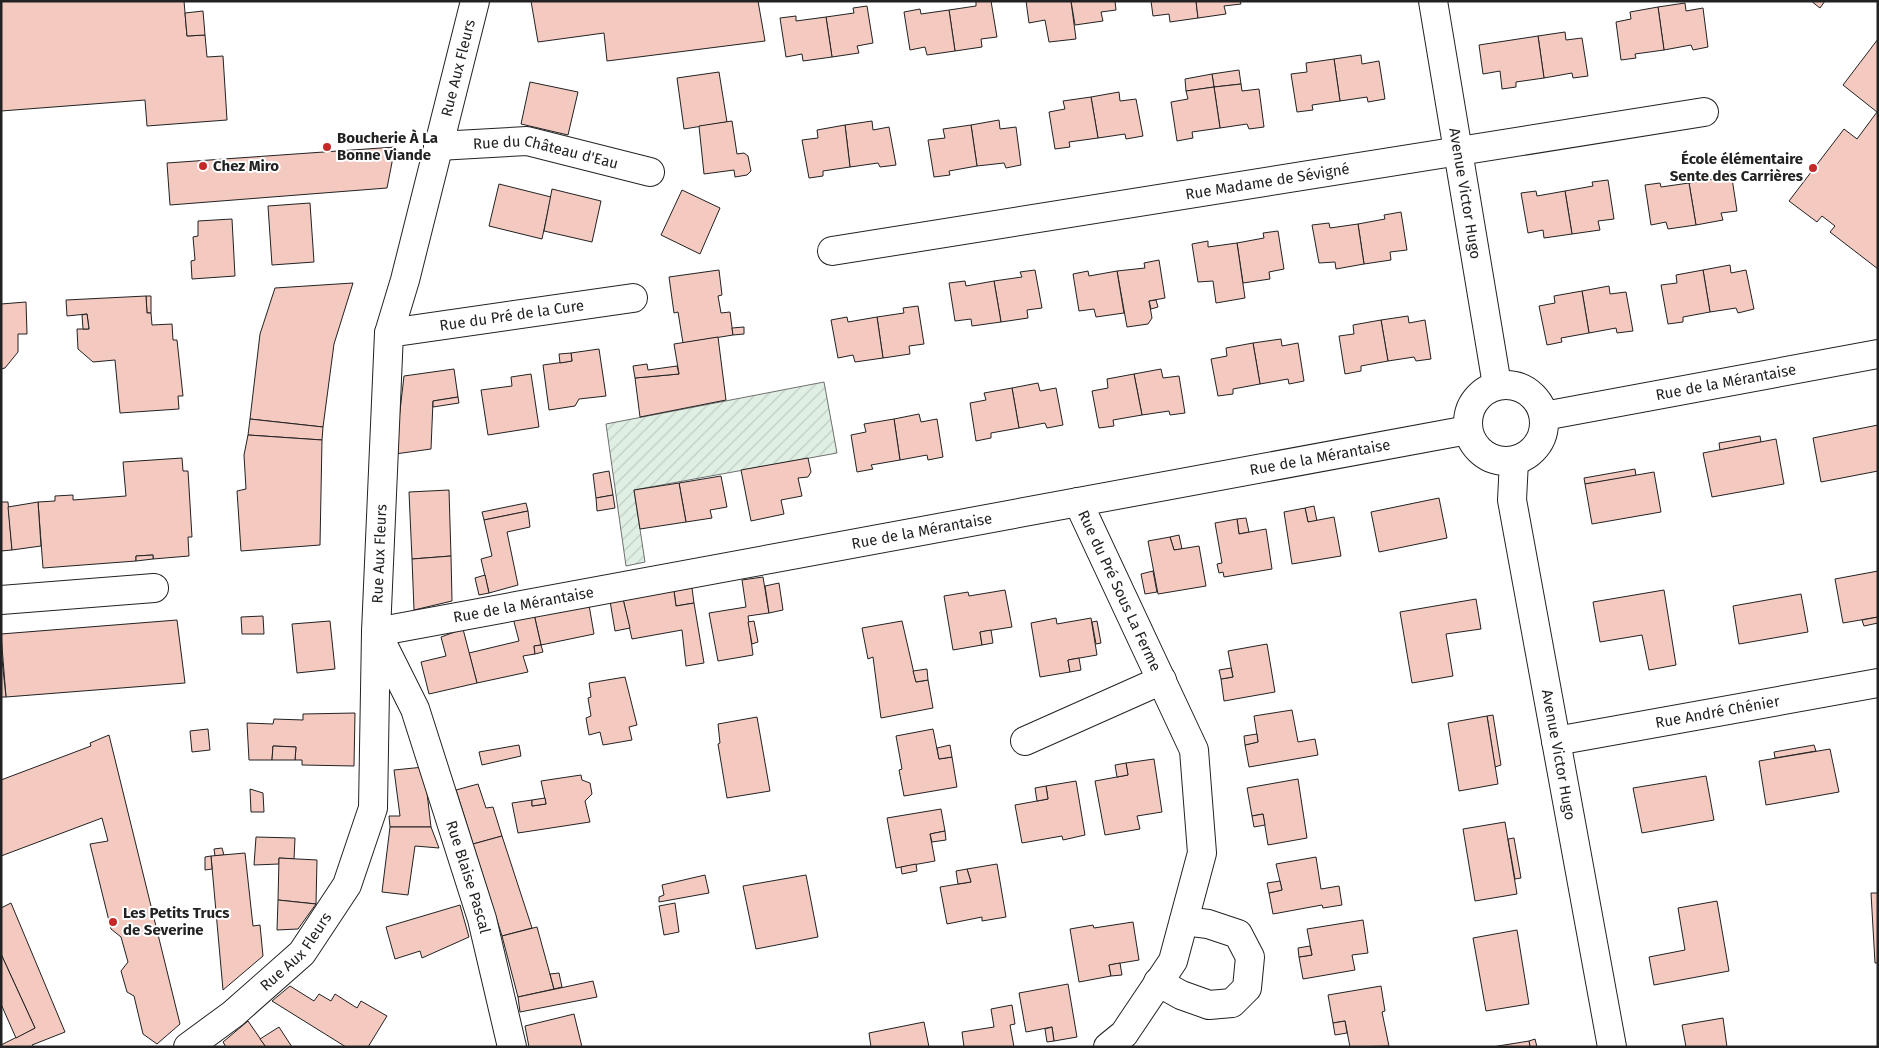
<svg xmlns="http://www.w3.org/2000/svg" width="1879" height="1048" font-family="'Fira Sans',sans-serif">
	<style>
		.garden { fill: url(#garden-furrows); stroke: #6f6f6f }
		.building { fill: #f3c9c0; stroke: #222 }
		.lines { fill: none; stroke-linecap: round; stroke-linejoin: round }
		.minor-casing { stroke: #222; stroke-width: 30 }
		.minor { stroke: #fff; stroke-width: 28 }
		.poi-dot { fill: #c62828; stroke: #fff; stroke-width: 2 }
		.labels { text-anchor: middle; stroke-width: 4; stroke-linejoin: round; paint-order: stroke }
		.street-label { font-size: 15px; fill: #222; stroke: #fff }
		.poi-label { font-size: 15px; font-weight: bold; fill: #222; stroke: #fff; text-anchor: start }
	</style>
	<defs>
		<pattern id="garden-furrows" width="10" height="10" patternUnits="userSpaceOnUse" patternTransform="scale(1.25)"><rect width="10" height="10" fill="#e0efe3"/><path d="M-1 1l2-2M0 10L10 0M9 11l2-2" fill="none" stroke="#c0cdc2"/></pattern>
	</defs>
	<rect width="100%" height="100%" fill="#fff"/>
	<!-- garden -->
	<path class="garden" d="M824 382 837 453 634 490 645 562 626 566 606 424Z"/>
	<!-- building -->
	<g class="building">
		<path d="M1 1H184L187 36 205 35 207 57 223 56 227 120 147 126 145 100 1 111Z"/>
		<path d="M531 1H758L765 41 607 61 604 33 538 42Z"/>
		<path d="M976 1H991L997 37 981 39 982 47 955 51 949 10 976 6Z"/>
		<path d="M1026 1H1071L1076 39 1049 42 1045 20 1029 23Z"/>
		<path d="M1071 1H1115L1116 10 1101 12 1103 21 1075 25Z"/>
		<path d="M1151 1H1196L1198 18 1170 22 1169 14 1153 16Z"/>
		<path d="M1196 1H1240L1241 4 1224 6 1226 14 1198 18Z"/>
		<path d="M1811 1H1825L1820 8Z"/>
		<path d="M1685 3 1686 11 1703 8 1708 47 1693 50 1691 45 1664 50 1658 7Z"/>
		<path d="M867 6 873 43 857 46 859 53 832 57 826 17 854 13 853 8Z"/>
		<path d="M1658 7 1664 50 1635 54 1636 58 1621 60 1616 22 1631 19 1630 12Z"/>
		<path d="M920 9 921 14 949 10 955 51 927 55 925 47 910 50 904 12Z"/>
		<path d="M203 11 205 35 187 36 185 13Z"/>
		<path d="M796 16V21L826 17 832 57 803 61 802 54 786 57 780 18Z"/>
		<path d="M1565 32 1566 40 1582 38 1588 76 1573 78 1572 73 1544 78 1538 36Z"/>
		<path d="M1538 36 1544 78 1516 82V87L1502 89 1500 71 1483 74 1479 45Z"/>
		<path d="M1878 39V269L1830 232 1835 226 1822 216 1817 222 1789 201 1844 129 1857 139 1877 112 1843 85Z"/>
		<path d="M1361 55 1362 64 1379 61 1385 99 1368 102 1367 97 1340 101 1334 59Z"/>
		<path d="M1334 59 1340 101 1312 105 1313 110 1297 112 1291 74 1307 72 1306 63Z"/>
		<path d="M1239 70 1241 84 1214 87 1212 74Z"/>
		<path d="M719 72 727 122 684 129 677 78Z"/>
		<path d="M1212 74 1214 87 1186 91 1185 79Z"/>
		<path d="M530 82 578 92 568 135 521 124Z"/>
		<path d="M1241 84 1242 91 1259 89 1264 127 1249 129 1247 124 1220 128 1214 87Z"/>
		<path d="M1214 87 1220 128 1192 132 1193 138 1177 141 1171 102 1188 99 1186 91Z"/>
		<path d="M1119 92 1120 101 1136 99 1143 136 1126 139 1125 134 1098 138 1091 97Z"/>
		<path d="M1091 97 1098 138 1069 142 1070 147 1055 149 1049 112 1065 109 1063 101Z"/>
		<path d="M999 120 1000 129 1016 127 1021 165 1006 168 1004 163 977 166 971 125Z"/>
		<path d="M732 121 737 154 744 153 748 156 751 171 747 175 735 177 734 170 704 174 699 126Z"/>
		<path d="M872 121 873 130 889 127 896 165 880 167 878 163 850 167 845 125Z"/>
		<path d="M845 125 850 167 823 171V176L809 178 802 140 818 138 817 130Z"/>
		<path d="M971 125 977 166 949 171 950 175 934 177 928 140 945 138 943 129Z"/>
		<path d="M395 147 387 188 170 205 167 163Z"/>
		<path d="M1731 172 1737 211 1721 213 1723 220 1696 225 1689 183 1715 179 1714 175Z"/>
		<path d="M1608 180 1614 219 1598 221 1600 230 1572 234 1565 191 1593 186 1592 182Z"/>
		<path d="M1660 183 1661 187 1689 183 1696 225 1668 229 1666 222 1651 225 1645 185Z"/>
		<path d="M499 184 551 197 542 239 489 226Z"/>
		<path d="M552 189 601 201 592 242 544 231Z"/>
		<path d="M682 190 720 208 700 254 661 235Z"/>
		<path d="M1536 191 1537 196 1565 191 1572 234 1544 238 1543 230 1528 233 1521 193Z"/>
		<path d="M310 203 314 262 272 265 268 206Z"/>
		<path d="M1401 212 1407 250 1390 252 1391 260 1364 264 1358 224 1385 219 1384 215Z"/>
		<path d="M232 219 235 276 192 279 191 261 195 260 193 237 198 236V221Z"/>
		<path d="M1329 223 1330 228 1358 224 1364 264 1336 269 1335 262 1319 263 1312 225Z"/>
		<path d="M1278 231 1284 269 1269 272 1270 279 1243 283 1237 243 1264 238 1263 233Z"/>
		<path d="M1208 241V247L1237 243 1245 298 1216 303 1213 281 1198 282 1192 244Z"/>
		<path d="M1159 260 1165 298 1149 301 1152 318 1148 324 1127 327 1117 271 1145 268 1144 263Z"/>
		<path d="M1730 265 1731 273 1746 270 1754 309 1738 313 1736 308 1710 312 1703 270Z"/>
		<path d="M719 270 722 295 718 296 721 313 730 312 733 335 683 343 678 312 674 313 669 277Z"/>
		<path d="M1035 270 1042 308 1027 310 1028 318 1001 322 994 281 1022 277 1020 272Z"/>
		<path d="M1703 270 1710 312 1683 317V322L1668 324 1661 285 1677 283 1676 275Z"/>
		<path d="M1088 271 1089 276 1117 271 1124 313 1096 317 1094 309 1079 311 1073 274Z"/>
		<path d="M965 281 966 286 994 281 1001 322 972 326 971 319 955 321 949 283Z"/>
		<path d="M353 283 334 344 323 427 250 419 260 334 275 288Z"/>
		<path d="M1609 286 1610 294 1626 292 1633 331 1617 333 1616 328 1589 333 1582 291Z"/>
		<path d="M1582 291 1589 333 1561 338 1562 342 1547 345 1539 306 1555 303 1554 296Z"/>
		<path d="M146 296H151V313H147Z"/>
		<path d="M146 296 147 313H151L152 325 172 324 173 340H177L183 396H178L179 409 120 413 115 360 93 362 78 349 77 329H89L87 314 67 316 66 300Z"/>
		<path d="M1156 300 1158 307 1151 309 1149 301Z"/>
		<path d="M26 302 27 334H18V352L5 368 1 369V304Z"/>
		<path d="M918 306 924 344 909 346 910 354 883 358 877 317 904 313 903 308Z"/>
		<path d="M87 314 89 329H83L82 315Z"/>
		<path d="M1408 316 1409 323 1425 320 1431 359 1416 361 1414 357 1388 361 1381 320Z"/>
		<path d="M847 317 848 322 877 317 883 358 855 362 853 355 838 358 831 320Z"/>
		<path d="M1381 320 1388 361 1361 366V371L1345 374 1339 336 1354 334 1353 325Z"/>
		<path d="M744 327V334L733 335 732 328Z"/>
		<path d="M718 337 726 400 640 417 635 378 679 374 674 344Z"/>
		<path d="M1281 339 1282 346 1298 343 1304 381 1289 384 1288 379 1260 384 1253 343Z"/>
		<path d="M1253 343 1260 384 1233 389V394L1218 396 1211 359 1227 356 1226 348Z"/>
		<path d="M599 349 606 396 579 399 575 406 549 410 543 365 572 361 571 353Z"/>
		<path d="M571 353 572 361 560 363 559 354Z"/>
		<path d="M647 364 648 370 677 366 679 374 635 378 633 366Z"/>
		<path d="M454 369 458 397 433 401 431 449 395 454 404 376Z"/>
		<path d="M1161 369 1163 378 1179 376 1185 413 1170 415 1169 411 1142 415 1134 374Z"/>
		<path d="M531 374 539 427 488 435 481 390 512 386 511 377Z"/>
		<path d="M1134 374 1142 415 1113 420 1114 426 1099 428 1092 391 1108 388 1107 379Z"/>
		<path d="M1038 383 1040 391 1056 388 1063 425 1047 428 1045 423 1019 428 1012 388Z"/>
		<path d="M1012 388 1019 428 991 433V438L976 441 970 403 986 400 984 393Z"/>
		<path d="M458 397 459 403 433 407V401Z"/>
		<path d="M919 414 921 422 937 419 943 457 928 460 927 455 900 460 894 419Z"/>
		<path d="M250 419 323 427 322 440 248 435Z"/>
		<path d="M894 419 900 460 871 465 873 469 857 472 851 435 866 432 864 424Z"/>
		<path d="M1878 425V471L1821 482 1813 438Z"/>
		<path d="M248 435 322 440 320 545 241 551 237 491 246 489 244 455Z"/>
		<path d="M1760 436 1761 442 1720 450 1719 443Z"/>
		<path d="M1776 439 1784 484 1712 497 1703 453Z"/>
		<path d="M182 458 183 471H188L192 537H188L189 556 153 559V555L136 556V561L43 568 38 502 55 501V496L73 495V500L126 496 123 462Z"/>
		<path d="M808 458 811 472 808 477 798 478 802 496 781 500 784 514 751 521 741 470Z"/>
		<path d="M1635 469 1636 476 1585 484 1584 478Z"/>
		<path d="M609 471 613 495 596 498 593 474Z"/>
		<path d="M1654 472 1661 512 1592 524 1585 484Z"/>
		<path d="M721 476 727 507 710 510 712 518 686 522 679 483Z"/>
		<path d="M679 483 686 522 640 529 634 490Z"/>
		<path d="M449 490 451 556 412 559 409 492Z"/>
		<path d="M613 495 615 508 597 511 596 498Z"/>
		<path d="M1439 498 1447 538 1379 552 1371 512Z"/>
		<path d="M1 502H8L12 550 1 551Z"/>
		<path d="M38 502 41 546 12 550 8 507Z"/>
		<path d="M526 503 528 511 484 520 482 512Z"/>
		<path d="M1314 506 1317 521 1308 522 1305 508Z"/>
		<path d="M1305 508 1308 522 1334 517 1341 556 1292 564 1284 512Z"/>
		<path d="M528 511 530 527 507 532 518 585 489 593 481 559 492 556 484 520Z"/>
		<path d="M1246 518 1249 532 1239 534 1237 519Z"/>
		<path d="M1237 519 1239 534 1266 529 1272 569 1224 577 1223 572 1219 573 1217 564 1222 563 1215 523Z"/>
		<path d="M1179 535 1182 549 1174 550 1170 537Z"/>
		<path d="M1170 537 1174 550 1199 546 1206 586 1158 594 1148 541Z"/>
		<path d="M153 555V559L136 561V556Z"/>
		<path d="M451 556 452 601 414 610 412 559Z"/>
		<path d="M1153 571 1157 592 1145 594 1141 574Z"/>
		<path d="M1878 571V617L1843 623 1835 579Z"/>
		<path d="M485 575 489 593 479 595 475 578Z"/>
		<path d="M763 577 769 613 748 616 753 655 718 661 709 613 746 607 742 580Z"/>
		<path d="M779 583 783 610 769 613 765 586Z"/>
		<path d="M692 588 694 603 676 606 674 591Z"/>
		<path d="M1005 590 1012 627 980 632 982 645 953 650 944 596 968 592 969 596Z"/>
		<path d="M1664 590 1676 665 1649 670 1642 635 1600 642 1593 602Z"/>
		<path d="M674 591 676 606 694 603 704 663 686 666 682 630 632 639 623 599Z"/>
		<path d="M1801 594 1808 632 1739 644 1733 606Z"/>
		<path d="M623 599 630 628 615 631 610 601Z"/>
		<path d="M1476 599 1481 629 1446 634 1453 676 1412 683 1400 612Z"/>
		<path d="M589 605 594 634 541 645 534 614Z"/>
		<path d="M534 614 541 645 534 646 535 654 523 656 528 672 477 683 469 653 519 641 513 618Z"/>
		<path d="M263 616 264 634H242L241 617Z"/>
		<path d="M1878 617V623L1864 626 1862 620Z"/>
		<path d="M1056 618 1057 624 1091 618 1097 655 1068 660 1070 672 1040 677 1031 623Z"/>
		<path d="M177 620 185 683 6 697 1 634Z"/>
		<path d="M330 621 335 669 297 673 292 624Z"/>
		<path d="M754 621 758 642 752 644 748 622Z"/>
		<path d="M902 621 916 682 928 680 933 708 881 718 873 657 868 659 862 628Z"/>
		<path d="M1097 621 1101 643 1096 644 1092 622Z"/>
		<path d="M463 629 477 683 429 694 421 662 446 656 441 637Z"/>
		<path d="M991 630 993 643 982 645 980 632Z"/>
		<path d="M1267 644 1275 692 1224 701 1221 679 1233 677 1228 651Z"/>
		<path d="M541 645 543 652 535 654 534 646Z"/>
		<path d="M1 650 6 697H1Z"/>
		<path d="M1079 658 1081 670 1070 672 1068 660Z"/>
		<path d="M1231 668 1233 677 1221 679 1219 670Z"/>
		<path d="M927 669 928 680 916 682 913 671Z"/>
		<path d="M625 677 637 725 629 727 632 740 603 745 600 732 589 735 586 718 591 716 588 698 591 697 589 683Z"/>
		<path d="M1292 710 1298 742 1315 739 1318 755 1249 767 1245 745 1258 742 1254 716Z"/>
		<path d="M355 713 354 766 302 765V760H295L296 747 273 746 272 760H249L247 723 273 724 274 719 303 720V714Z"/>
		<path d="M1493 715 1501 765 1495 767 1487 716Z"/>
		<path d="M1487 716 1498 784 1459 791 1448 723Z"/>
		<path d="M757 717 770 791 727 798 718 744 720 743 718 724Z"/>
		<path d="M208 729 210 750 192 752 190 731Z"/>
		<path d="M933 729 939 759 952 757 957 787 904 796 899 770 902 769 896 736Z"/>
		<path d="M1257 734 1258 742 1245 745 1244 736Z"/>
		<path d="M109 735 180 1024 157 1044 143 1034 134 996 127 992 121 971 128 962 121 937 111 929 90 844 108 841 102 818 1 856V780L91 746 90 743Z"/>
		<path d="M519 745 521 756 482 765 479 752Z"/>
		<path d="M950 745 952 757 939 759 937 748Z"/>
		<path d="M1814 745 1816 751 1775 758 1774 752Z"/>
		<path d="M273 746 296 747 295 760H272Z"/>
		<path d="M1830 749 1839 792 1766 805 1759 761Z"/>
		<path d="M1154 759 1162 812 1137 816 1140 829 1105 835 1095 781 1128 775 1126 763Z"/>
		<path d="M1126 763 1128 775 1117 777 1115 765Z"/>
		<path d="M424 767 431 827H390L389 816H400L394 770Z"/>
		<path d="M581 775 582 780 590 783 592 794 585 801 590 822 518 833 512 803 532 800V806L546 804 541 781Z"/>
		<path d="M1706 776 1714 820 1642 833 1633 788Z"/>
		<path d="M1298 779 1307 838 1268 845 1263 814 1252 816 1247 788Z"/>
		<path d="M1076 781 1085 835 1063 840 1062 836 1022 843 1015 805 1048 799 1046 786Z"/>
		<path d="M478 784 486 808 493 807 502 836 473 844 456 790Z"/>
		<path d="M1046 786 1048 799 1037 801 1035 788Z"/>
		<path d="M250 789 263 793 264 812H251Z"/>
		<path d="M545 798 546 804 532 806V800Z"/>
		<path d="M941 809 945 831 930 834 935 861 896 868 887 818Z"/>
		<path d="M1263 814 1265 825 1254 827 1252 816Z"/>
		<path d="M1505 822 1517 894 1475 901 1463 829Z"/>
		<path d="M390 827H431L439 848 415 846 408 895 382 892Z"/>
		<path d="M945 831 946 840 932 842 930 834Z"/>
		<path d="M502 836 532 928 502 936 473 844Z"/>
		<path d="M256 837 295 838 294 859 279 858V864L254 865Z"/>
		<path d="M1514 838 1521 878 1515 879 1508 839Z"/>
		<path d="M222 848 224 855 215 856 214 849Z"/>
		<path d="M245 853 253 926 260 925 263 956 223 990 211 856Z"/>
		<path d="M211 856 212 869 205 870V857Z"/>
		<path d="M1316 857 1321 889 1339 886 1342 905 1323 908 1322 905 1273 914 1269 893 1282 890 1276 864Z"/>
		<path d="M279 858 317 860 316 904 278 900Z"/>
		<path d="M916 864 917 871 902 874 901 867Z"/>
		<path d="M997 864 1006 917 982 921V917L947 924 940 887 971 882 967 869Z"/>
		<path d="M967 869 971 882 958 884 956 871Z"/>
		<path d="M705 875 709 893 659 902V897L664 895 662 885Z"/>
		<path d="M806 875 818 937 756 949 743 886Z"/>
		<path d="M1280 881 1282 890 1269 893 1267 883Z"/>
		<path d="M1871 893H1878V963H1875Z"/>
		<path d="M278 900 316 904 298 929 277 930Z"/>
		<path d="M1717 901 1729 971 1654 985 1649 957 1685 950 1678 908Z"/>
		<path d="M11 903 65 1032 32 1045 33 1047H1V1045L35 1028 1 954V908Z"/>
		<path d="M675 903 679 932 664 935 659 906Z"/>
		<path d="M460 905 469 937 422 958 420 951 395 959 386 927Z"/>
		<path d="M1363 920 1368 953 1352 955 1355 970 1303 979 1299 957 1312 955 1307 929Z"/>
		<path d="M1133 922 1139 960 1109 965 1111 976 1079 982 1070 929 1093 925 1094 928Z"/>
		<path d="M537 927 554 989 518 997 502 936Z"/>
		<path d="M1517 930 1529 1004 1486 1011 1473 938Z"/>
		<path d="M1310 946 1312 955 1299 957 1298 948Z"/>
		<path d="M1 954 35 1028 16 1038 1 1004Z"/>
		<path d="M1120 963 1122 975 1111 976 1109 965Z"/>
		<path d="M559 973 562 987 554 989 550 974Z"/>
		<path d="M593 981 597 997 520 1012 518 997Z"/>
		<path d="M1068 984 1077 1037 1054 1041 1052 1027 1026 1032 1019 993Z"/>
		<path d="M290 986 314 1001 319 994 331 1001 335 994 357 1008 361 1001 387 1016 368 1047H346L272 1001Z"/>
		<path d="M1381 986 1385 1011 1382 1012 1389 1046 1350 1047 1345 1021 1333 1023 1328 995Z"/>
		<path d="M1012 1005 1015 1024 1010 1025 1014 1047H964L962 1032 994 1027 991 1009Z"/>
		<path d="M574 1014 582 1047H529L525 1026Z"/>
		<path d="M1723 1018 1727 1047H1686L1682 1025Z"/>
		<path d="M248 1021 266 1047H226L223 1042Z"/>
		<path d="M1345 1021 1347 1033 1335 1035 1333 1023Z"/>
		<path d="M924 1022 929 1047H871L869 1033Z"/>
		<path d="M279 1027 292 1047H266L260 1039Z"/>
		<path d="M1052 1027 1054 1041 1047 1042 1045 1029Z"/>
		<path d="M1535 1039 1537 1047H1530L1529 1041Z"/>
		<path d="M1529 1041 1530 1047H1492Z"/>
	</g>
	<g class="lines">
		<defs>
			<g id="minor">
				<path id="s1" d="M1433 1 1497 385"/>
				<path id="s2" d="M438 146 527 141 650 172"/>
				<path id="s3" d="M832 251 1704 112"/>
				<path id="s4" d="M389 333 633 298"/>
				<circle cx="1506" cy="423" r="38"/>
				<path id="s5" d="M1544 416 1878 354"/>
				<path id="s6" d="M1514 461 1512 500 1612 1047"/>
				<path id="s7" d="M1078 502 1194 750 1202 853 1173 961 1124 1034 1108 1047"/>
				<path d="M1 600 154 588"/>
				<path id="s8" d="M376 632 1468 430"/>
				<path id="s9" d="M378 635 415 709 482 919 512 1047"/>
				<path d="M1025 741 1162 680"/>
				<path id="s10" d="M1556 741 1878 683"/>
				<path d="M1158 982 1181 995 1209 1005 1232 1003 1247 988 1250 957 1238 934 1208 924 1184 921"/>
				<path id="s11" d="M188 1047 233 1014 302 953 347 885 373 808 376 632 389 333 405 280 475 1"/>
			</g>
		</defs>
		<!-- minor casing -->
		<use href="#minor" class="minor-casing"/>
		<!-- minor -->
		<use href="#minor" class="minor"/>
	</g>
	<!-- markers -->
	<g class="poi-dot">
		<circle cx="327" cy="147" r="5"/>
		<circle cx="203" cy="166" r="5"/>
		<circle cx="1813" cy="168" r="5"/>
		<circle cx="113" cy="922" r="5"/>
	</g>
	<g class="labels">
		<!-- street labels -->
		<g class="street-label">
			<text dy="5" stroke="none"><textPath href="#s11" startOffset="1060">Rue Aux Fleurs</textPath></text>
			<text dy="5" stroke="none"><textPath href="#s2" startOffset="109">Rue du Château d'Eau</textPath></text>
			<text dy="5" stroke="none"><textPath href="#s3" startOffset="441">Rue Madame de Sévigné</textPath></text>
			<text dy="5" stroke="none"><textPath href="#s1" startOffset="195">Avenue Victor Hugo</textPath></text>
			<text dy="5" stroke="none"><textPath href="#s4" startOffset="124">Rue du Pré de la Cure</textPath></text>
			<text dy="5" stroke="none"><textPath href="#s5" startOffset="185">Rue de la Mérantaise</textPath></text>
			<text dy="5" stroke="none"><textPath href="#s8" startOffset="960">Rue de la Mérantaise</textPath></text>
			<text dy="5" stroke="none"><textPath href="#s8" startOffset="555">Rue de la Mérantaise</textPath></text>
			<text dy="5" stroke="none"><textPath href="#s11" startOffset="565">Rue Aux Fleurs</textPath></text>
			<text dy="5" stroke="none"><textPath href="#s7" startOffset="98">Rue du Pré Sous La Ferme</textPath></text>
			<text dy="5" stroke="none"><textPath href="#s8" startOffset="150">Rue de la Mérantaise</textPath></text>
			<text dy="5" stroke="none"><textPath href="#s10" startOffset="164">Rue André Chénier</textPath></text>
			<text dy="5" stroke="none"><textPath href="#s6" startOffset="298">Avenue Victor Hugo</textPath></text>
			<text dy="5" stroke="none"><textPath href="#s9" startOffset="259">Rue Blaise Pascal</textPath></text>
			<text dy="5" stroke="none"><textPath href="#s11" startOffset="145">Rue Aux Fleurs</textPath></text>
		</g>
		<!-- poi labels -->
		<g class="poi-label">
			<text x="337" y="143">Boucherie À La<tspan x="337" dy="17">Bonne Viande</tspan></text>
			<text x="1803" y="164" text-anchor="end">École élémentaire<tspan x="1803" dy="17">Sente des Carrières</tspan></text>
			<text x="213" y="171">Chez Miro</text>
			<text x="123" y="918">Les Petits Trucs<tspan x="123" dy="17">de Severine</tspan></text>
		</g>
	</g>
	<!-- border -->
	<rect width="1879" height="1048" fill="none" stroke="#222222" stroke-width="5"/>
</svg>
